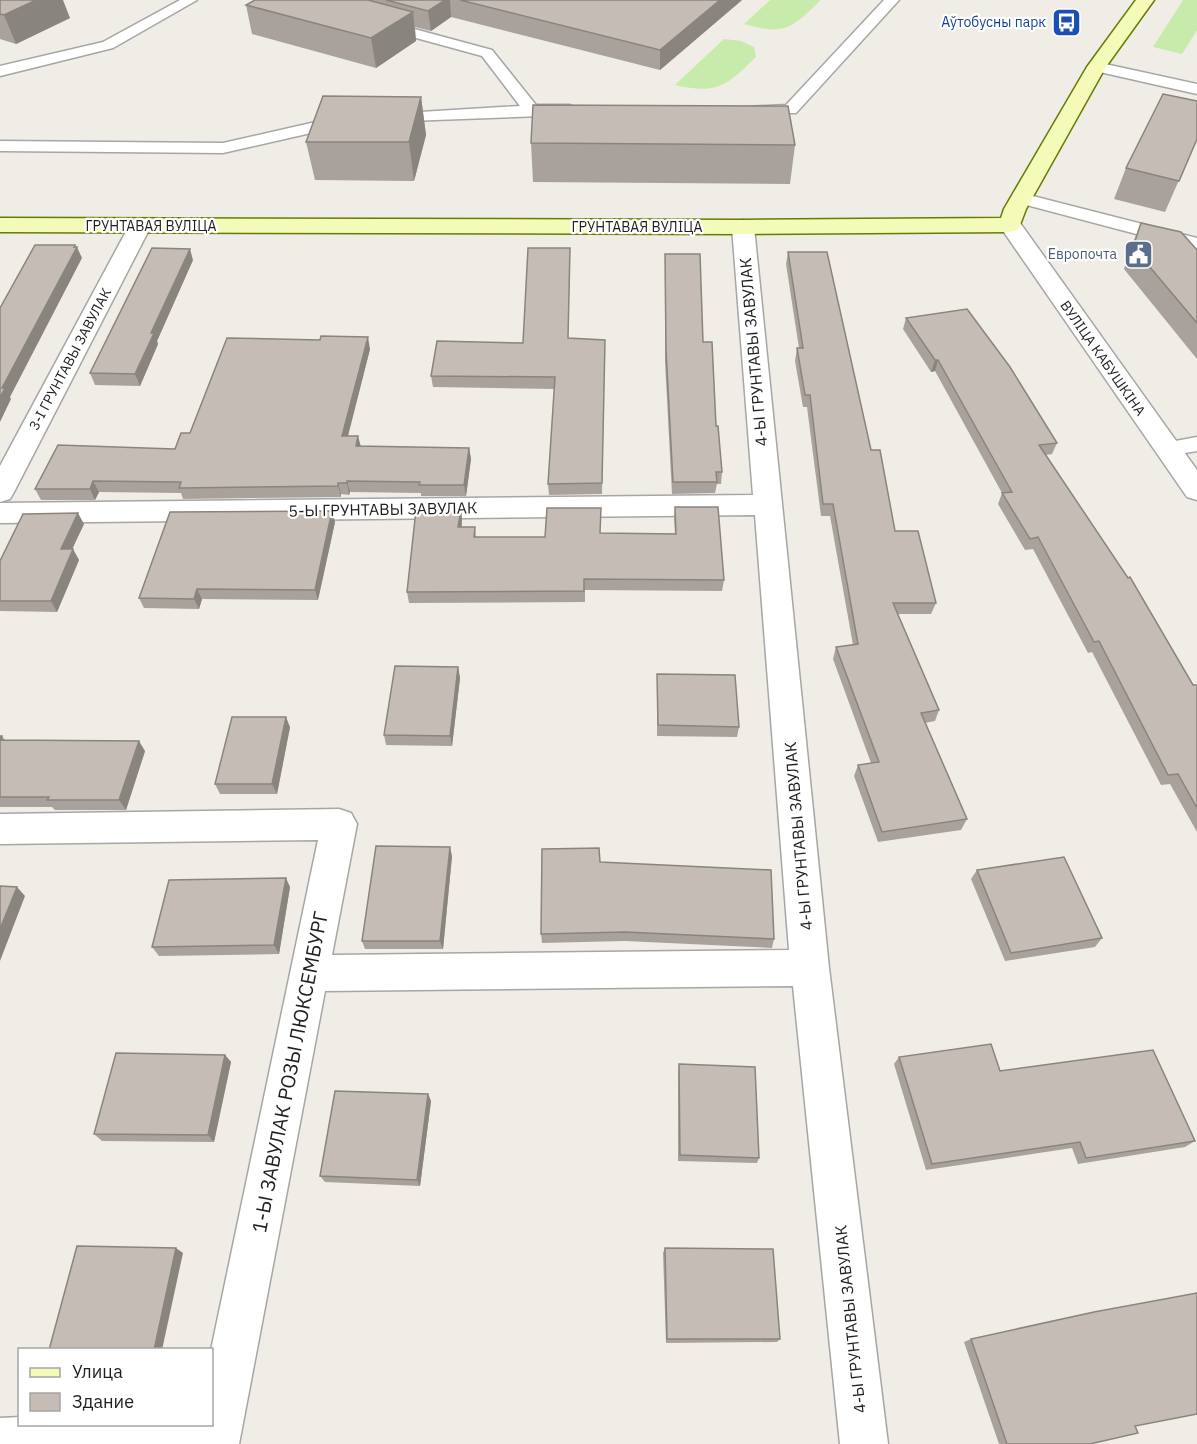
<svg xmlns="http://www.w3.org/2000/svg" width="1197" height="1444" font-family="'IBM Plex Sans',sans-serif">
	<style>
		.grass { fill: #c7ebab }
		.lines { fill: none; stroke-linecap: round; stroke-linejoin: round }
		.service-casing { stroke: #a6a6a6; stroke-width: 3 }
		.minor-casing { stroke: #a6a6a6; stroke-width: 3 }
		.tertiary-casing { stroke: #a6a6a6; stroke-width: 3 }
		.secondary-casing { stroke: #687b02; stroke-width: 3 }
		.service { fill: #fff; fill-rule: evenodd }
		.minor { fill: #fff; fill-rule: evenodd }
		.tertiary { fill: #fff; fill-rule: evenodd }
		.secondary { fill: #f4fbb9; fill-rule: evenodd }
		.wall { fill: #a9a29c }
		.shaded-wall { fill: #8a847f }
		.building { fill: #c5bcb5; stroke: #8a847f; stroke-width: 1.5 }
		.labels { text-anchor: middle; stroke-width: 4.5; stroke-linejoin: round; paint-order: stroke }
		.far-transit-label { font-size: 14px; fill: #164399; stroke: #fff; text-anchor: end }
		.far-street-label { font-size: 14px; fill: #1f1f1f; stroke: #fff }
		.far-service-label { font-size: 14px; fill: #4e5e75; stroke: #fff; text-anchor: end }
		.street-label { font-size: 16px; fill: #1f1f1f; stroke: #fff }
		.near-street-label { font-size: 20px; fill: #1f1f1f; stroke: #fff }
	</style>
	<rect width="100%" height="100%" fill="#f0ede6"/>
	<!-- grass -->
	<g class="grass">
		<path d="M770 0H821C792 28 785 36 744 24Z"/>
		<path d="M1183 0H1197V30L1182 54 1153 47Z"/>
		<path d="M724 39 741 41 754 47 756 57C727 85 718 95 675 85Z"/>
	</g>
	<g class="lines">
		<defs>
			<g id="service">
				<path d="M180 0H197L113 48 0 76V66L103 42Z"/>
				<path d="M884 0H899L796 113H746L744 110 746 107 786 105Z"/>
				<path d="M381 20 492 50 536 105H570L578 110 570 115 381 122 379 119 381 116 387 114 520 106 482 56 376 27 374 24 376 21Z"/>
				<path d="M1096 62 1197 84V94L1091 70 1088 67Z"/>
				<path d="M348 117 354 119 356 122 354 125 333 128 223 153 0 151V141L223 143 333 118Z"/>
				<path d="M1021 193 1197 238V250L1015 202 1012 198 1015 194Z"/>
				<path d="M1197 437V451L1167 456 1159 454 1156 449 1159 444Z"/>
			</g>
			<g id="minor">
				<path d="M140 219 148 221 151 226 14 492 10 499 0 502V466L129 226 132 221Z"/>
				<path d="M743 220 751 222 754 227 829 968 888 1444H840L793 986 325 991 239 1444H0V1418L20 1417V1424H212L211 1350 318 840 0 844V814L339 809 351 813 357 824 332 955 789 950 755 515 0 523V503L753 495 732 227 735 222Z"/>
			</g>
			<path id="tertiary" d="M1010 218 1018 220 1197 470V500L1187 497 999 225 1002 220Z"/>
			<path id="secondary" d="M1136 0H1154L1105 68 1026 209 1018 230 1010 232 743 234 0 232V218L743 220 1001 218 1004 209 1087 67Z"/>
		</defs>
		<!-- service casing -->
		<use href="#service" class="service-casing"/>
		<!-- minor casing -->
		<use href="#minor" class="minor-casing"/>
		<!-- tertiary casing -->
		<use href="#tertiary" class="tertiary-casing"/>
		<!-- secondary casing -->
		<use href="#secondary" class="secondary-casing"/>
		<!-- service -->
		<use href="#service" class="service"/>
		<!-- minor -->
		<use href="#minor" class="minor"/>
		<!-- tertiary -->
		<use href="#tertiary" class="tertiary"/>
		<!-- secondary -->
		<use href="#secondary" class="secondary"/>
	</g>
	<!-- wall -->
	<g class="wall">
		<path d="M0 0 70 18 16 44 0 39Z"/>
		<path d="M255 0H742L660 70 451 17 431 31 415 27 416 41 376 68 252 34 246 5Z"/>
		<path d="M421 97 426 135 414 181 315 180 306 142Z"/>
		<path d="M1197 139 1165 212 1114 199 1126 168Z"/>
		<path d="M531 143 795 145 790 184 533 182Z"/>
		<path d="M1141 223 1197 250V359L1124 269 1132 245Z"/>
		<path d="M788 252 871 450 895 531 936 603 931 614H898L939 710 935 721 925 723 967 819 961 830 878 842 854 776 858 765 871 763 833 659 836 647 853 645 830 516H821L807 407H803L795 361 797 348H799L786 264Z"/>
		<path d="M665 254 703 342 722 472 721 484H717L715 493 672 494 665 362Z"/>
		<path d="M570 259 568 338 605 340 602 494 549 495 548 484 555 389 433 387 431 376 523 343Z"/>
		<path d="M193 260 157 341 158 344 140 386 95 385 90 373Z"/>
		<path d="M906 318 1057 443 1052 454 1046 455 1193 685H1197V832L1170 784 1161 785 1092 652 1088 653 1033 549 1025 550 998 504 1002 493 935 371 931 372 903 329Z"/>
		<path d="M370 349 348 436 361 446 469 448 471 459 466 496H421V493L350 492 349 495 341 494V497L183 499 181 493 99 492 95 500H41L35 489 175 449 190 433Z"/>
		<path d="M675 507 724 580 722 591 585 590V602L409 603 407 592 461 509 462 520V527H475L476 537H545L601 533 675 534 674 518Z"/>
		<path d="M335 522 318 600 202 599 199 609 144 608 139 598Z"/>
		<path d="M84 524 72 549 79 560 57 612 0 611V561Z"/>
		<path d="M458 667 460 678 452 746 386 745 384 735Z"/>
		<path d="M657 674 739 727 737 737 657 736Z"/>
		<path d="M290 727 277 794H220L215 784Z"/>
		<path d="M0 736H2L5 740 145 751 126 810H55L52 807H0Z"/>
		<path d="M452 856 443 949H365L362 941Z"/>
		<path d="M600 862 774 939 772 948 625 941 542 943 541 934Z"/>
		<path d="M977 870 1102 938 1095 947 1005 961 971 879Z"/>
		<path d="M290 887 279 954 159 956 152 947Z"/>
		<path d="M225 1055 231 1062 214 1142 102 1141 94 1134Z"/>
		<path d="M899 1057 1000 1071 1195 1141 1185 1147 1078 1164 1072 1148 926 1170 894 1064Z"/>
		<path d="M679 1064 759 1158 757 1163 678 1161V1071Z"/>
		<path d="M428 1094 431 1101 420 1186 325 1182 320 1176Z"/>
		<path d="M665 1248 780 1339 777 1342 666 1343 663 1253Z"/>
		<path d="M971 1339 1090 1444H999L964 1342Z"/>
	</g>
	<!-- shaded-wall -->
	<g class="shaded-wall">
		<path d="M36 0H63L70 18 16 44 4 15Z"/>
		<path d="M445 0H450L451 17 431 31 428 11Z"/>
		<path d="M720 0H742L660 70V50Z"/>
		<path d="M413 12 416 41 376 68 371 38Z"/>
		<path d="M421 97 426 135 414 181 409 142Z"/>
		<path d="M75 245 76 248 77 247 82 258 10 397 11 399 0 422V398L2 388Z"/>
		<path d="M190 249 193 260 157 341 158 344 140 386 135 374 151 333Z"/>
		<path d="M368 337 370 349 345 447 342 436Z"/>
		<path d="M935 360H938L935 371 931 372Z"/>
		<path d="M358 436 361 447 356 446Z"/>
		<path d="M469 448 471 459 466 496 464 485Z"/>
		<path d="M93 481 99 492 95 500 90 489Z"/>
		<path d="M347 481 350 492 349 495 347 483Z"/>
		<path d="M338 483 341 494V497L338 486Z"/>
		<path d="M461 509 462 520 460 538 458 527Z"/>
		<path d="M332 511 335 522 318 600 315 590Z"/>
		<path d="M78 513 84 524 67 560 61 549Z"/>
		<path d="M73 549 79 560 57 612 51 601Z"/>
		<path d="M197 589 202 599 199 609 194 599Z"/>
		<path d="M458 667 460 678 452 746 450 736Z"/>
		<path d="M286 717 290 727 277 794 272 784Z"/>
		<path d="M139 741 145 751 126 810 119 800Z"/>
		<path d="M450 847 452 856 443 949 440 941Z"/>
		<path d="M286 878 290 887 279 954 274 945Z"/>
		<path d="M17 887 25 896 0 961V929Z"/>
		<path d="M225 1055 231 1062 214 1142 208 1135Z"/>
		<path d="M428 1094 431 1101 420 1186 417 1180Z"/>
		<path d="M176 1248 183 1253 162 1350H154Z"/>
	</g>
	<!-- building -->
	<g class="building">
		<path d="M0 0H36L4 15 0 14Z"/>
		<path d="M255 0H368L413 12 371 38 246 5Z"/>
		<path d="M386 0H445L428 11Z"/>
		<path d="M460 0H720L660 50Z"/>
		<path d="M1163 94 1197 101V139L1179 181 1126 168Z"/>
		<path d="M323 96 421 97 409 142H306Z"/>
		<path d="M533 105 788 106 795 145 531 143Z"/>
		<path d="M1141 223 1181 232 1197 250V323L1133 247Z"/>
		<path d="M35 245H75L74 247H77L2 388H5L0 398V308Z"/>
		<path d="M152 248 190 249 151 333H154L135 374 90 373Z"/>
		<path d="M528 248H570L568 338 605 340 602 483 548 484 555 377 431 376 437 341 523 343Z"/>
		<path d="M788 252H827L871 450H880L895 531H918L936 603H893L939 710 921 713 967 819 882 832 858 765 879 762 836 647 858 644 833 504H823L810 395H805L797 348H803Z"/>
		<path d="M665 254H700L703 342H712L716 426H718L722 472H716L717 482H673L666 350Z"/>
		<path d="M967 309 1010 367 1057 443 1039 445 1128 578 1130 577 1193 685H1197V808L1178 774 1168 775 1099 641 1094 642 1038 537 1030 539 1002 493 1012 492 938 360H935L906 318Z"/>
		<path d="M321 336 368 337 342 436H358L356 446 469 448 464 485H419L420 482 347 481V483H338V486L179 488 181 482 93 481 90 489H35L58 445 175 449 181 433H190L227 338 320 340Z"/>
		<path d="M675 507H718L724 580 584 579V591L407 592 416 510 461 509 458 527H475L474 537H545L547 508H601L600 533 676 534Z"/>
		<path d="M332 511 315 590 197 589 194 599 139 598 170 512Z"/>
		<path d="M78 513 61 549H73L51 601H0V561L23 514Z"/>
		<path d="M395 666 458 667 450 736 384 735Z"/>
		<path d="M657 674 735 675 739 727 658 725Z"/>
		<path d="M232 717H286L272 784H215Z"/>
		<path d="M0 736H2L1 740 139 741 119 800H47L49 797H0Z"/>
		<path d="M376 846 450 847 440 941H362Z"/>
		<path d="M599 848 600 862 771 870 774 939 625 932 541 934 542 849Z"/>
		<path d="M1064 857 1102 938 1011 953 977 870Z"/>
		<path d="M286 878 274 945 152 947 169 880Z"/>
		<path d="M0 886 17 887 0 929Z"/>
		<path d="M991 1044 1000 1071 1153 1050 1195 1141 1086 1158 1080 1142 932 1164 899 1057Z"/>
		<path d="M116 1053 225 1055 208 1135 94 1134Z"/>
		<path d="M679 1064 755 1067 759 1158 680 1155Z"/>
		<path d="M335 1091 428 1094 417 1180 320 1176Z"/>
		<path d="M77 1246 176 1248 154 1350H49Z"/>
		<path d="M665 1248 773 1249 780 1339H667Z"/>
		<path d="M1197 1293V1414L1135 1426 1138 1433 1090 1444H1007L971 1339 1094 1312Z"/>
	</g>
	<!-- icons -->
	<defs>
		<symbol id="bus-square" viewBox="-11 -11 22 22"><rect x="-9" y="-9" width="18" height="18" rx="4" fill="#1a4fb4" stroke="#fff"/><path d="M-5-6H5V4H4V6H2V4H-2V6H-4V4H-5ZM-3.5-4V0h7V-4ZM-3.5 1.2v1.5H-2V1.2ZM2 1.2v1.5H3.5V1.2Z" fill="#fff"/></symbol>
		<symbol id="civic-square" viewBox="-11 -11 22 22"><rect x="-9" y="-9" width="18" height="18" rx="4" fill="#5c6f8a" stroke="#fff"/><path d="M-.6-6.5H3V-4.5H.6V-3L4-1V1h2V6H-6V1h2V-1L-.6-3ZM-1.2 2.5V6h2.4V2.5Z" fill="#fff"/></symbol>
	</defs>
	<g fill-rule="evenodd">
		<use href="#bus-square" x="1050" y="6" width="33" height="33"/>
		<use href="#civic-square" x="1122" y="238" width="33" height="33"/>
	</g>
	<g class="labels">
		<!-- far-transit labels -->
		<g class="far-transit-label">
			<text x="1046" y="27">Аўтобусны парк</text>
		</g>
		<!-- far-street labels -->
		<g class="far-street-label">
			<text x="151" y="231">ГРУНТАВАЯ ВУЛІЦА</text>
			<text x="637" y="232">ГРУНТАВАЯ ВУЛІЦА</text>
			<text transform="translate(1103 358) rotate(55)" y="5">ВУЛІЦА КАБУШКІНА</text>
			<text transform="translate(70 359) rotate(-62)" y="5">3-І ГРУНТАВЫ ЗАВУЛАК</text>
		</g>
		<!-- far-service labels -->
		<g class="far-service-label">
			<text x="1117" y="259">Европочта</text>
		</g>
		<!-- street labels -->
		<g class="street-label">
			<text transform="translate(753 352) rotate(-95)" y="6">4-Ы ГРУНТАВЫ ЗАВУЛАК</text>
			<text transform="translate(383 509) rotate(-1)" y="6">5-Ы ГРУНТАВЫ ЗАВУЛАК</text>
			<text transform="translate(798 836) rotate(-95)" y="6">4-Ы ГРУНТАВЫ ЗАВУЛАК</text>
			<text transform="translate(850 1319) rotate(-96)" y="6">4-Ы ГРУНТАВЫ ЗАВУЛАК</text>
		</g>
		<!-- near-street labels -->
		<g class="near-street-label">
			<text transform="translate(290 1072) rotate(-79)" y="7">1-Ы ЗАВУЛАК РОЗЫ ЛЮКСЕМБУРГ</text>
		</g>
	</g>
	<!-- legend -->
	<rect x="18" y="1348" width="195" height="78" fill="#ffffff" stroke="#a5a5a5" stroke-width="1.5"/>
	<rect x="30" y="1368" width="30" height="9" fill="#f4fbb9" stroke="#a5a5a5" stroke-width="1.5"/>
	<text x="72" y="1378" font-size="18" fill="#1f1f1f">Улица</text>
	<rect x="30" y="1393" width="30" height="18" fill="#c5bcb5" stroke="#a5a5a5" stroke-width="1.5"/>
	<text x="72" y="1408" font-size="18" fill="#1f1f1f">Здание</text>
</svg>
